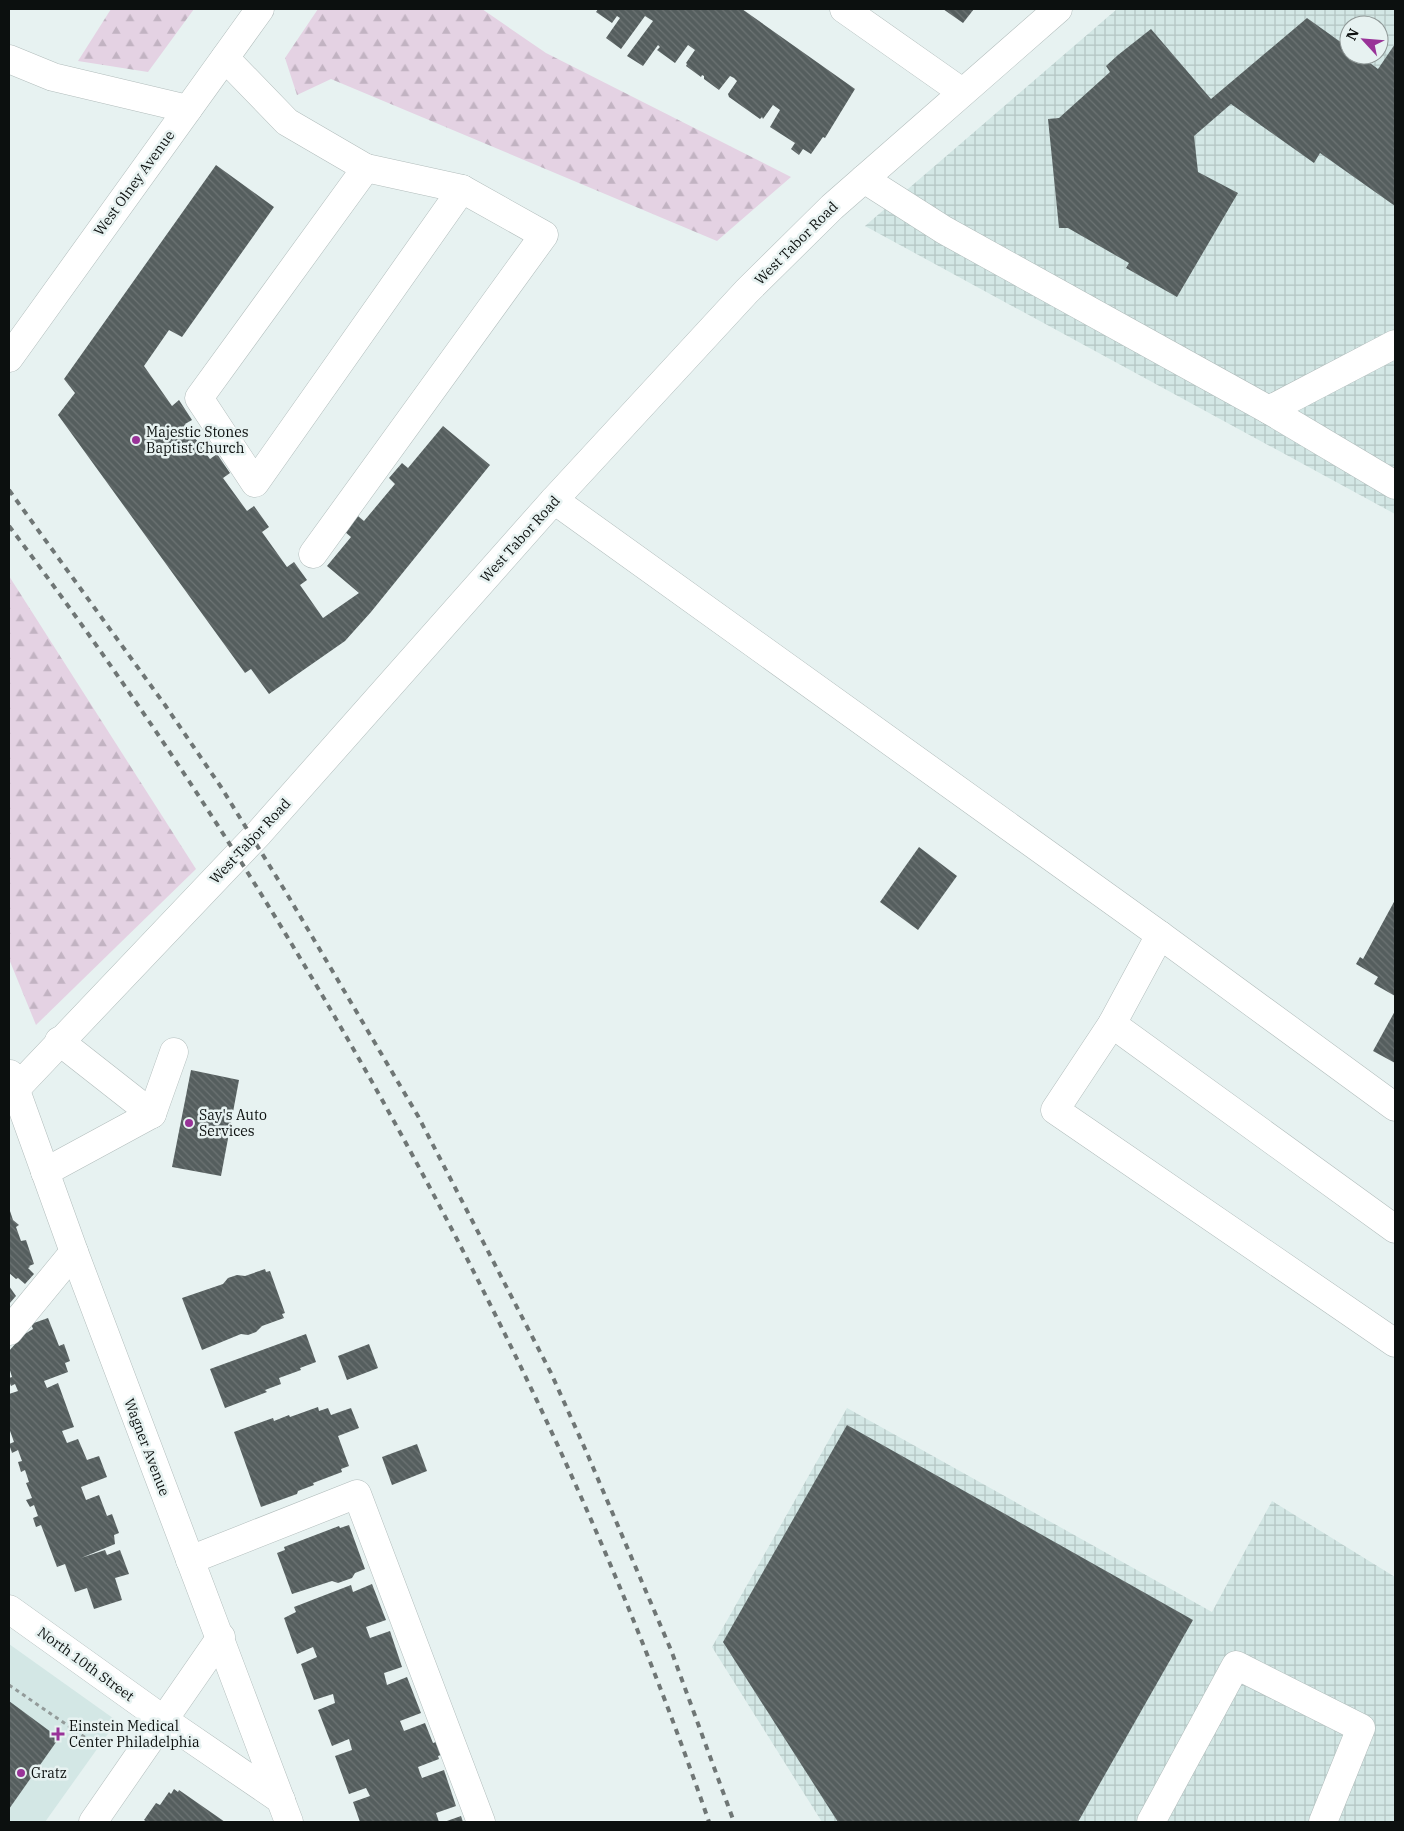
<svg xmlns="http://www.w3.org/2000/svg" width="1404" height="1831" font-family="'IBM Plex Serif',serif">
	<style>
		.built { fill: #d3e7e5 }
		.industrial { fill: url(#industrial-grid); fill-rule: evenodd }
		.forest { fill: url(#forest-firs) }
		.building { fill: url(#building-back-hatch) }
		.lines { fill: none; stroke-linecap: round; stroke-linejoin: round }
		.minor-casing { stroke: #b2bdbc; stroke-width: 29 }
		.path { stroke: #939b9a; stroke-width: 3; stroke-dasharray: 4 4; stroke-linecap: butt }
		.minor { stroke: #fff; stroke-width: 28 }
		.rail { stroke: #6f7675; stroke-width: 4; stroke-dasharray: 6 6; stroke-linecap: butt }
		.poi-dot { fill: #993398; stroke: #e7f2f1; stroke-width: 2 }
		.labels { text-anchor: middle; stroke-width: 5; stroke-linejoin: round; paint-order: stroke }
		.street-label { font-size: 14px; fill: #0c100f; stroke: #e7f2f1 }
		.poi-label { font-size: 14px; fill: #0c100f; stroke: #e7f2f1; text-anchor: start }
	</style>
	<defs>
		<pattern id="industrial-grid" width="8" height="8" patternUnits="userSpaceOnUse" patternTransform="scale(1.25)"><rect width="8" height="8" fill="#d3e7e5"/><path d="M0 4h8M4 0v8" fill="none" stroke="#b4c5c3"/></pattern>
		<pattern id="forest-firs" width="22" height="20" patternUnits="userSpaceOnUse" patternTransform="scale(1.25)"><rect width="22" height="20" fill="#e4d2e3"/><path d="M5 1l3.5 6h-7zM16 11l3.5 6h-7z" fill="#c2b3c2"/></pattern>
		<pattern id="building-back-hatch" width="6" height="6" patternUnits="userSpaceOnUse" patternTransform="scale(1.25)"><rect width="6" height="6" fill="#555e5e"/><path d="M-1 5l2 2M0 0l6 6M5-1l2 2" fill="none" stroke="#6d7474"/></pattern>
	</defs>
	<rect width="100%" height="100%" fill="#e7f2f1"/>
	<!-- built -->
	<path class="built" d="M9 1644 117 1721 45 1822H9Z"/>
	<!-- industrial -->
	<g class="industrial">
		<path d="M1117 9H1395V514L865 226ZM1349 25H1379V55H1349Z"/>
		<path d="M847 1408 1212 1612 1272 1501 1395 1577V1822H822L712 1647Z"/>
	</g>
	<!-- forest -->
	<g class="forest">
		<path d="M111 9H194L148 72 78 61Z"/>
		<path d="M318 9H482L546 53 791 177 717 241 331 79 297 95 285 58Z"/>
		<path d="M9 576 196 869 36 1025 9 959Z"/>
	</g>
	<!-- building -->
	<g class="building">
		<path d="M598 9H742L855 89 825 138 823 137 811 154 803 149 799 155 791 149 795 143 770 127 780 110 773 105 763 119 762 117 760 119 729 97 728 94 737 81 734 78 730 76 719 90 704 79V76L702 75 701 77 686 66 687 64 686 63 695 50 688 45 675 63 657 50 660 47 658 45 643 66 627 56 653 21 645 16 621 49 606 38 620 18 617 16 612 23 596 12Z"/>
		<path d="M943 9H974L963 23Z"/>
		<path d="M1307 18 1349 48V55H1359L1378 69 1395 44V206L1320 153 1314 163 1231 104 1194 136 1198 172 1238 193 1177 297 1126 268 1129 263 1068 228H1059L1048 119 1059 118 1110 72 1106 66 1118 55 1151 29 1211 99Z"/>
		<path d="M216 165 274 207 182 337 169 330 144 366 172 406 179 400 192 420 185 424 210 459 217 454 230 473 223 478 247 511 254 506 269 527 262 532 287 567 294 562 307 580 300 585 323 618 359 593 327 566 351 537 345 532 358 516 364 521 395 484 389 478 402 463 408 468 443 426 490 465 371 612 345 641 269 694 251 669 245 673 58 415 75 393 64 379Z"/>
		<path d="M919 847 957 876 918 930 880 902Z"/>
		<path d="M1395 900V996L1374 984 1378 977 1356 964 1360 957 1363 959Z"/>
		<path d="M1395 1011V1063L1373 1051Z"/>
		<path d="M191 1070 239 1080 221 1176 172 1167Z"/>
		<path d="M9 1208 13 1220 19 1225 16 1227 21 1241 26 1240 34 1264 29 1266 30 1267 28 1268 34 1274 25 1284 18 1278 16 1279 9 1273Z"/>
		<path d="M265 1269 266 1272 270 1271 285 1313 282 1314 284 1318 262 1326 256 1332 248 1335 241 1334 202 1350 182 1298 223 1284 228 1278 237 1275 245 1276Z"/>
		<path d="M9 1286 16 1296 9 1304Z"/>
		<path d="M48 1318 59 1346 64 1344 70 1361 65 1363 68 1372 44 1381 47 1388 58 1383 74 1427 62 1431 67 1443 78 1439 87 1460 99 1456 107 1477 81 1487 86 1500 99 1495 107 1516 112 1514 119 1533 114 1535 115 1544 81 1558 105 1550 107 1555 120 1550 129 1574 115 1578 122 1600 94 1609 87 1588 75 1592 65 1564 57 1567 41 1525 36 1527 33 1518 38 1516 34 1505 30 1507 26 1500 32 1498 26 1483 29 1482 25 1470 21 1472 18 1462 22 1461 18 1450 12 1453 9 1444 14 1442 9 1428V1394L18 1391 15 1384 11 1386 9 1381V1378L12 1377 9 1367V1351L23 1335 33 1329 31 1324Z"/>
		<path d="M306 1334 316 1362 300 1368 301 1370 279 1378 281 1384 265 1390 267 1392 225 1408 210 1369Z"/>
		<path d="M369 1344 378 1368 347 1380 338 1356Z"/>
		<path d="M318 1407 319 1411 328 1408 331 1415 351 1408 359 1428 338 1436 349 1466 341 1469 342 1472 313 1483 314 1485 298 1491 297 1494 261 1507 234 1432 273 1418 274 1421 289 1415 290 1417Z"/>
		<path d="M847 1425 1193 1620 1078 1822H838L723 1642Z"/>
		<path d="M417 1444 427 1471 392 1485 382 1457Z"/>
		<path d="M349 1525 365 1569 355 1573 352 1578 338 1583 332 1581 292 1594 277 1553 285 1550 284 1547 339 1526 340 1528Z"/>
		<path d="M372 1584 386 1620 366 1627 370 1638 390 1631 402 1667 384 1673 387 1685 407 1677 421 1713 400 1721 404 1731 425 1723 433 1743 436 1742 441 1755 438 1756 439 1759 418 1767 420 1773 422 1778 444 1770 456 1806 436 1813 439 1822H360L353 1802 370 1796 366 1788 349 1794 335 1756 352 1750 349 1739 332 1746 318 1710 335 1703 333 1694 314 1700 301 1664 317 1657 313 1647 297 1654 284 1618 296 1612 294 1607 351 1585 353 1592Z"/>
		<path d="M9 1701 59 1738 9 1809Z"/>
		<path d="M174 1789 178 1792 179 1790 225 1822H147L144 1820 156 1803 160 1805 169 1792 171 1794Z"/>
		<path d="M461 1816 463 1822H444Z"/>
	</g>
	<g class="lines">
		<defs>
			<g id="minor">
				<path d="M844 9 962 92"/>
				<path d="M225 58 287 122 366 168 199 398 255 483 462 189 544 235 313 554"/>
				<path d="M9 59 53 77 188 109"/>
				<path d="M366 168 462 189"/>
				<path d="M864 179 944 230 1269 410 1395 344"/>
				<path d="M9 358 260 9"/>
				<path d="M1269 410 1395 485"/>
				<path d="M554 500 1160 935 1395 1107"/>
				<path d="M1160 935 1112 1024 1055 1110 1395 1343"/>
				<path d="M1112 1024 1395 1229"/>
				<path d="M59 1041 152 1114"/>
				<path d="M10 1074 74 1252 289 1822"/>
				<path d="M9 1096 259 833 554 500 747 291 832 207 1058 9"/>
				<path d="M45 1172 152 1114 174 1052"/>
				<path d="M9 1331 74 1252"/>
				<path d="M190 1560 357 1494 481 1822"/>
				<path d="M9 1609 164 1720 281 1800"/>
				<path d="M93 1822 221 1637"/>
				<path d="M1151 1822 1236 1665 1361 1728 1323 1822"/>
			</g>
		</defs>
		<!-- minor casing -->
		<use href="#minor" class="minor-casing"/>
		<!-- path -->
		<path class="path" d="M9 1685 99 1747"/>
		<!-- minor -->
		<use href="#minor" class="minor"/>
		<!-- rail -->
		<g class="rail">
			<path d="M9 490 165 705 221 787 287 894 418 1116 551 1373 586 1451 671 1650 734 1822"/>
			<path d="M9 526C152 715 281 916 396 1125 519 1349 626 1580 709 1822"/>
		</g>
	</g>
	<!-- markers -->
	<g class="poi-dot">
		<circle cx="136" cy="440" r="5"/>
		<circle cx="189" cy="1123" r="5"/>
		<path d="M55.5 1726.5h5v5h5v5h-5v5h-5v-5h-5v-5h5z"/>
		<circle cx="21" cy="1773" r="5"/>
	</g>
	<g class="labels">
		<!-- street labels -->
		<g class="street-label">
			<text transform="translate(134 183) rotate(-54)" y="5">West Olney Avenue</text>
			<text transform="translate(796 243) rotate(-45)" y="5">West Tabor Road</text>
			<text transform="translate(520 539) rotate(-48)" y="5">West Tabor Road</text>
			<text transform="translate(250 841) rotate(-47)" y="5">West Tabor Road</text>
			<text transform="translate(147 1447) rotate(69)" y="5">Wagner Avenue</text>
			<text transform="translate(86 1664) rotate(36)" y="5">North 10th Street</text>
		</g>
		<!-- poi labels -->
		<g class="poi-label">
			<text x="146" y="437">Majestic Stones<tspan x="146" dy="16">Baptist Church</tspan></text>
			<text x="199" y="1120">Say's Auto<tspan x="199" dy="16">Services</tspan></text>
			<text x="69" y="1731">Einstein Medical<tspan x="69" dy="16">Center Philadelphia</tspan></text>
			<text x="31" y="1778">Gratz</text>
		</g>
	</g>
	<!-- border -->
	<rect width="1404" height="1831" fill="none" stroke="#0c100f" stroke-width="20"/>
	<!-- north arrow -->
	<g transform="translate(1364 40) rotate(296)"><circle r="24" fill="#e7f2f1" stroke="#8f9897"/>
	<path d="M0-4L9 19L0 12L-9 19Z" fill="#993398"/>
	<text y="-8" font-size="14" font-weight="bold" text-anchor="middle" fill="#0c100f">N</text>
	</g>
</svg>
